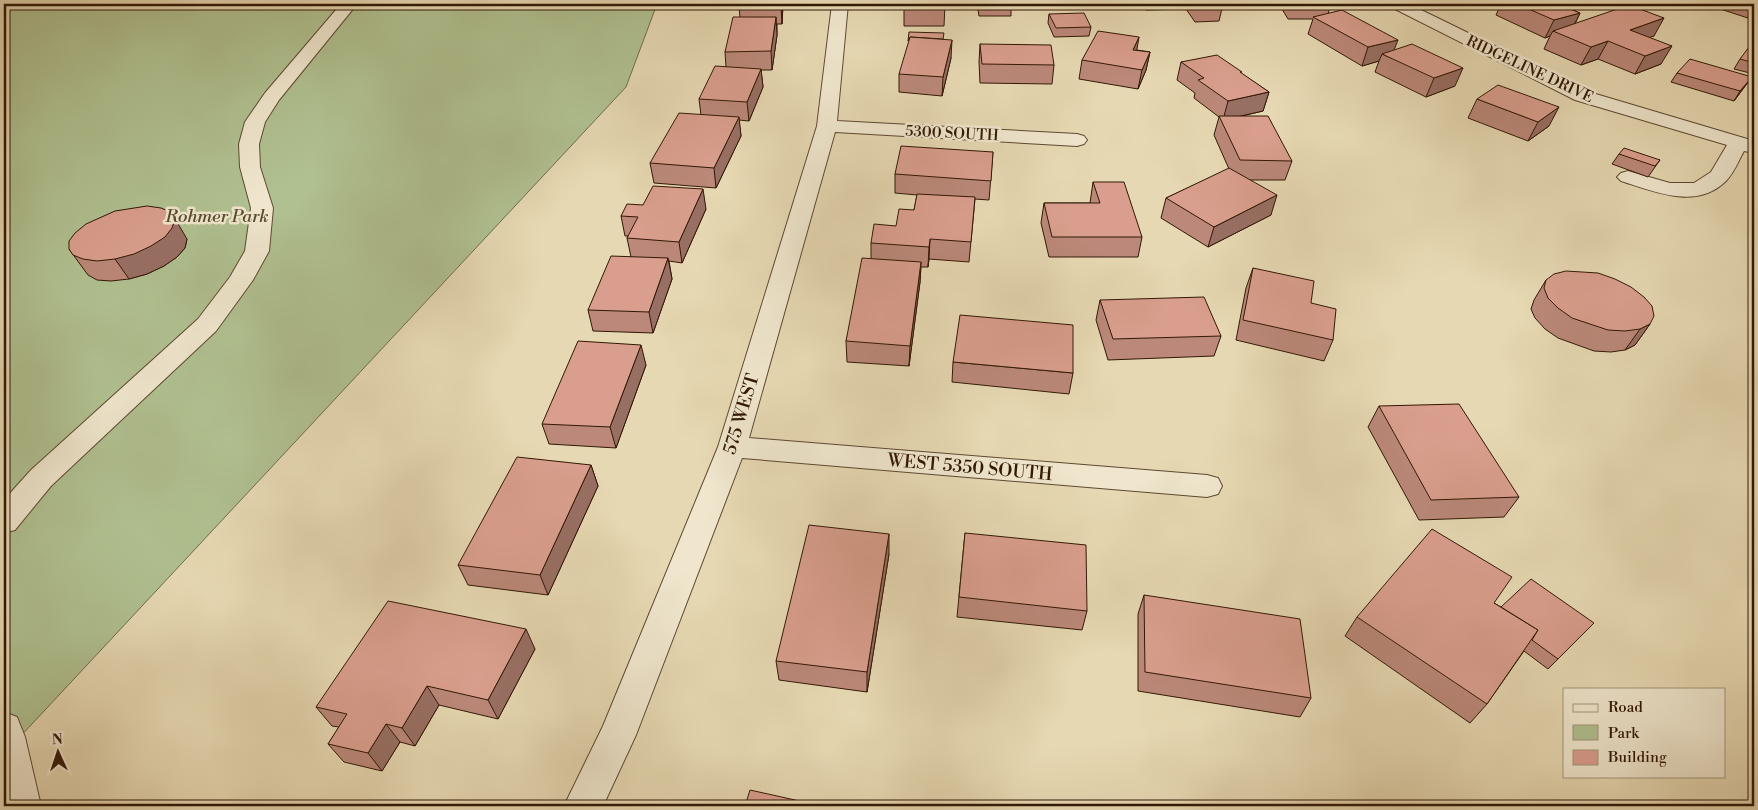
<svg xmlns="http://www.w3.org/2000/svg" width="1758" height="810" font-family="'Libre Bodoni',serif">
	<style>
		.green { fill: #b0c090; stroke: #716c4b }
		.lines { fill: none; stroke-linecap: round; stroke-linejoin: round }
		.minor-casing { stroke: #5f4831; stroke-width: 2 }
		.minor { fill: #efe6cd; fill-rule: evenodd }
		.wall { fill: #bb8879; stroke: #321806 }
		.shaded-wall { fill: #986f63; stroke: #321806 }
		.building { fill: #d99e8d; stroke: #321806 }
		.labels { text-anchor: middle; stroke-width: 5; stroke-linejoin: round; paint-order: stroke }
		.far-street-label { font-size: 15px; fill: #321806; stroke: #efe6cd }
		.park-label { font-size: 18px; font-style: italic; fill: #584a2f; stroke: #efe6cd }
		.street-label { font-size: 18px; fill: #321806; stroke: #efe6cd }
	</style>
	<rect width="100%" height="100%" fill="#e6d8b2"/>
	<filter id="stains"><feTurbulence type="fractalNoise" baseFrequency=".004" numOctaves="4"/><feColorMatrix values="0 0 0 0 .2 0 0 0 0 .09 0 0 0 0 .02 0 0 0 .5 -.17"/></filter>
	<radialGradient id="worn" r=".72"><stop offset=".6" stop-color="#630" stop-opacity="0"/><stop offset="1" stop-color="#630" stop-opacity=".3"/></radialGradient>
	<!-- green -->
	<path class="green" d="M4 4H657L626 87 4 754Z"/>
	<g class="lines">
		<defs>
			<g id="minor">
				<path d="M341 4H357L279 100 265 122 259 144 260 167 273 208 269 251 253 280 216 331 51 486 15 530 4 533V500L31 470 198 319 230 277 245 251 251 208 240 167 239 144 245 122 265 93Z"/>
				<path d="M832 4H848L837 121 1077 134 1084 136 1087 140 1084 144 1077 146 835 132 749 438 1207 475 1218 478 1222 486 1218 494 1207 497 742 458 636 735 603 806H564L603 726 718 447 817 126Z"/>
				<path d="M1389 4H1409L1589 92 1754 141V153L1744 151C1739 160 1734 173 1726 181 1697 210 1655 192 1621 181L1617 177 1621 173 1628 171 1670 183H1694L1711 172 1727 145 1575 100 1391 7Z"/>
				<path d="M4 712 17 717 25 737 41 806H4Z"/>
			</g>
		</defs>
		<!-- minor casing -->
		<use href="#minor" class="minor-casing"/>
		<!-- minor -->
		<use href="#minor" class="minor"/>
	</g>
	<!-- wall -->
	<g class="wall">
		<path d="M783 4 782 24H777V35L772 70H761L763 87 749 121 739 120 741 136 716 188 654 183 650 163 701 115 699 99 726 67 725 52 740 17 739 7Z"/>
		<path d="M904 4H945L944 26H904Z"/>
		<path d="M977 4H1039L1038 9H1011V16H979Z"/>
		<path d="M1056 4H1125L1124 8 1058 9Z"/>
		<path d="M1143 4H1223L1219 21 1195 22 1186 9 1146 10Z"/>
		<path d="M1261 4H1331L1328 14 1394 50 1455 86 1426 97 1375 72 1379 61 1362 66 1308 34 1313 19H1288L1282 9H1264Z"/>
		<path d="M1501 4H1558L1580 13 1575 24 1654 36 1649 37 1661 64 1635 74 1598 59 1581 65 1544 49 1550 36 1545 38 1496 15Z"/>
		<path d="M1709 4H1754V20L1708 5Z"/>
		<path d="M1049 14 1091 27 1089 36 1054 37 1048 23Z"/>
		<path d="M944 39 951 58 942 96 899 92V74Z"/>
		<path d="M980 44 1054 65 1052 84 980 83 979 62Z"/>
		<path d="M1754 48V74L1734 69 1740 59Z"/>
		<path d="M1137 50 1150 52 1146 70 1138 89 1079 79 1082 60Z"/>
		<path d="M1181 62 1242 74 1269 92 1263 111 1242 116 1292 161 1285 180H1250L1271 215 1208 247 1161 218 1166 198 1229 169 1214 135 1219 117 1194 98 1195 93 1177 80Z"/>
		<path d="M1677 73 1752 77 1734 101 1671 82Z"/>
		<path d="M1477 99 1549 126 1528 141 1468 118Z"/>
		<path d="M993 152 989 200 975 199 969 262 929 259 928 267H921L920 282 909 366 847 362 846 341 871 259V243L896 226 914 210 917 195 895 193V174Z"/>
		<path d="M1619 154 1660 160 1648 177 1612 164Z"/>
		<path d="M1093 182 1142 237 1138 257H1049L1041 223 1044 203H1090Z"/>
		<path d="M643 205 706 209 682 263 669 261 672 279 653 333 593 331 588 310 631 257 627 238 628 236H625L621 216Z"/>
		<path d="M187 239 185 248 177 257 164 266 147 274 129 279 111 281 97 280 88 275 69 249Z"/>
		<path d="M1253 268 1311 303 1333 340 1324 361 1236 340 1246 288Z"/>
		<path d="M1546 280 1650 324 1635 345 1625 350 1611 352 1594 351 1558 338 1545 329 1535 318 1531 309 1534 300Z"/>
		<path d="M1100 300 1221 336 1214 356 1108 360 1096 320Z"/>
		<path d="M953 362 1073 373 1069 394 952 382Z"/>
		<path d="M646 365 616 448 549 444 542 424Z"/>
		<path d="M1379 406 1519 497 1504 517 1419 520 1368 427Z"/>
		<path d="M591 465 598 486 548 595 468 585 458 565Z"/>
		<path d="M965 533 1087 611 1082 630 957 617Z"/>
		<path d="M889 554 867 692 779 680 776 661Z"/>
		<path d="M1144 595 1311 698 1300 717 1138 691V614Z"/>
		<path d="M1494 603 1501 607 1584 633 1548 669 1524 651 1487 704 1470 723 1345 636 1357 617Z"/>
		<path d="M535 649 498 719 439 705 415 746 400 742 382 771 344 762 328 744 339 727 332 726 316 707Z"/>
	</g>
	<!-- shaded-wall -->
	<g class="shaded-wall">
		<path d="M781 4H783L782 24 781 7Z"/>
		<path d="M1580 13 1571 31H1553L1550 36 1545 38 1554 20Z"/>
		<path d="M776 17 777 35 772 70 771 51Z"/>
		<path d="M1664 18 1654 36 1623 47 1630 30Z"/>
		<path d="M1139 37 1136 55 1133 50Z"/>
		<path d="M952 40 951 58 942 96 943 77Z"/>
		<path d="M1398 40 1391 58 1382 54 1379 61 1362 66 1368 47Z"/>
		<path d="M1608 41 1598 59 1581 65 1591 47Z"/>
		<path d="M1672 46 1661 64 1635 74 1645 56Z"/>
		<path d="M1150 52 1146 70 1138 89 1142 70Z"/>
		<path d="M1463 68 1455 86 1426 97 1434 78Z"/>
		<path d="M761 69 763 87 749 121 747 102Z"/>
		<path d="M1752 77 1745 86 1734 101 1740 91Z"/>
		<path d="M1269 92 1263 111 1223 120 1228 101Z"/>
		<path d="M1559 107 1549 126 1528 141 1538 122Z"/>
		<path d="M739 117 741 136 716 188 714 168Z"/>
		<path d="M703 189 706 209 682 263 679 242Z"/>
		<path d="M1277 195 1271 215 1208 247 1214 227Z"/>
		<path d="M171 212 187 239 185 248 177 257 164 266 147 274 129 279 115 259Z"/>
		<path d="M930 239 929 259 928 267 929 247Z"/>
		<path d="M668 258 672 279 653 333 649 312Z"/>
		<path d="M921 262 920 282 909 366 910 346Z"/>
		<path d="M1650 324 1635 345 1625 350 1640 329Z"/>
		<path d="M641 345 646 365 616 448 610 427Z"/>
		<path d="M591 465 598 486 548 595 540 575Z"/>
		<path d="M889 534V554L867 692V672Z"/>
		<path d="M526 629 535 649 498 719 488 700Z"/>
		<path d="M427 686 439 705 415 746 402 728Z"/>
		<path d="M386 724 400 742 382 771 368 753Z"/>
	</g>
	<!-- building -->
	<g class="building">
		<rect x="739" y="4" width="42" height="3"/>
		<path d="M904 4H945V8H905Z"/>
		<path d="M1517 4H1558L1580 13 1554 20Z"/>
		<path d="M1629 5 1664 18 1630 30 1672 46 1645 56 1608 41 1591 47 1553 31Z"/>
		<path d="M1342 10 1398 40 1368 47 1313 17Z"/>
		<path d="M1084 13 1091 27 1056 28 1049 14Z"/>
		<path d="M733 17H776L771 51 725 52Z"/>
		<path d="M1098 31 1139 37 1133 50 1150 52 1142 70 1082 60Z"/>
		<path d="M909 32 944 33 943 39 910 37 908 41Z"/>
		<path d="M910 37 952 40 943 77 899 74Z"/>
		<path d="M980 44 1051 45 1054 65 982 64Z"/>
		<path d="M1412 44 1463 68 1434 78 1382 54Z"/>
		<path d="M1749 47 1754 48V63L1740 59Z"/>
		<path d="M1217 55 1242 72H1240L1269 92 1228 101 1198 80 1204 78 1181 62Z"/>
		<path d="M1690 59 1752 77 1740 91 1677 73Z"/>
		<path d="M715 66 761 69 747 102 699 99Z"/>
		<path d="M1498 85 1559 107 1538 122 1477 99Z"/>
		<path d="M679 113 739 117 714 168 650 163Z"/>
		<path d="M1219 116H1268L1292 161 1240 160Z"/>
		<path d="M901 146 993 152 991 181 895 174Z"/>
		<path d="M1624 148 1660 160 1655 166 1619 154Z"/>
		<path d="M1229 168 1277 195 1214 227 1166 198Z"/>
		<path d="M1093 182H1124L1142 237H1052L1044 203H1100Z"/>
		<path d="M653 186 703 189 679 242 627 238 638 217 621 216 627 204 643 205Z"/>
		<path d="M917 194 975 197 971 242 930 239 929 247 871 243 874 224 896 226 899 209 914 210Z"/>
		<path d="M147 206 161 208 171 212 175 219 172 228 165 237 151 246 134 254 115 259 97 261 83 259 73 255 69 249V241L75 233 86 224 115 211Z"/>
		<path d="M611 256 668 258 649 312 588 310Z"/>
		<path d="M862 258 921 262 910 346 846 341Z"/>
		<path d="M1253 268 1314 281 1311 303 1336 309 1333 340 1243 320Z"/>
		<path d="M1566 271 1598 273 1615 279 1631 287 1644 297 1652 306 1654 316 1650 324 1640 329 1625 331 1608 330 1572 318 1558 308 1548 298 1544 288 1546 280 1554 274Z"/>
		<path d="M1204 297 1221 336 1113 339 1100 300Z"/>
		<path d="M960 315 1073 325V373L953 362Z"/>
		<path d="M578 341 641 345 610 427 542 424Z"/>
		<path d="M1459 404 1519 497 1431 500 1379 406Z"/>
		<path d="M517 457 591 465 540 575 458 565Z"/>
		<path d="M809 525 889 534 867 672 776 661Z"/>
		<path d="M1432 529 1512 577 1494 603 1538 630 1487 704 1357 617Z"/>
		<path d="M965 533 1086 545 1087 611 959 597Z"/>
		<path d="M1531 579 1594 623 1558 659 1532 640 1538 630 1501 607Z"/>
		<path d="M1144 595 1300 619 1311 698 1145 672Z"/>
		<path d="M388 601 526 629 488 700 427 686 402 728 386 724 368 753 328 744 347 714 316 707Z"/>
		<path d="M750 790 822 806H745Z"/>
	</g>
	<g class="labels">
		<!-- far-street labels -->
		<g class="far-street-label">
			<text transform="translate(1530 69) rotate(25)" y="5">RIDGELINE DRIVE</text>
			<text transform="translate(952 133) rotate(3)" y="5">5300 SOUTH</text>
		</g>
		<!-- park labels -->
		<g class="park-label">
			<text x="217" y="222">Rohmer Park</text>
		</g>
		<!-- street labels -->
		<g class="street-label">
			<text transform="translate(741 414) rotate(-73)" y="6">575 WEST</text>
			<text transform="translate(970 467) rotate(5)" y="6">WEST 5350 SOUTH</text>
		</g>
	</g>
	<!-- margin -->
	<rect width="1758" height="810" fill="none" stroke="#e6d8b2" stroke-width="20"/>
	<rect x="5" y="5" width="1748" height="800" fill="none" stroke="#321806" stroke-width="2.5"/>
	<rect x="10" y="10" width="1738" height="790" fill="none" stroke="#321806"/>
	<!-- legend -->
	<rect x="1563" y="688" width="162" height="90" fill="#efe6cd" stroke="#a3947d"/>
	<rect x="1573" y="704" width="25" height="8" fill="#efe6cd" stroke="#a3947d"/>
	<text x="1608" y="712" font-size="15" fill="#321806">Road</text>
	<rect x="1573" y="725" width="25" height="15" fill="#b0c090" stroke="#a3947d"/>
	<text x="1608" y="738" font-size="15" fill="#321806">Park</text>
	<rect x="1573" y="750" width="25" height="15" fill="#d99e8d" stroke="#a3947d"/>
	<text x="1608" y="762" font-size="15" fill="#321806">Building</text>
	<!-- north arrow -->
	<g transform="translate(58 752) rotate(357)" stroke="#efe6cd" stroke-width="4" paint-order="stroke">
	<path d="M0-4L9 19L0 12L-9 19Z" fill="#321806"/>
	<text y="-8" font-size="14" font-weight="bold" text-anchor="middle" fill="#321806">N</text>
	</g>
	<rect width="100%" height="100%" filter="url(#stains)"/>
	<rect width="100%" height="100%" fill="url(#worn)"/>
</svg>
